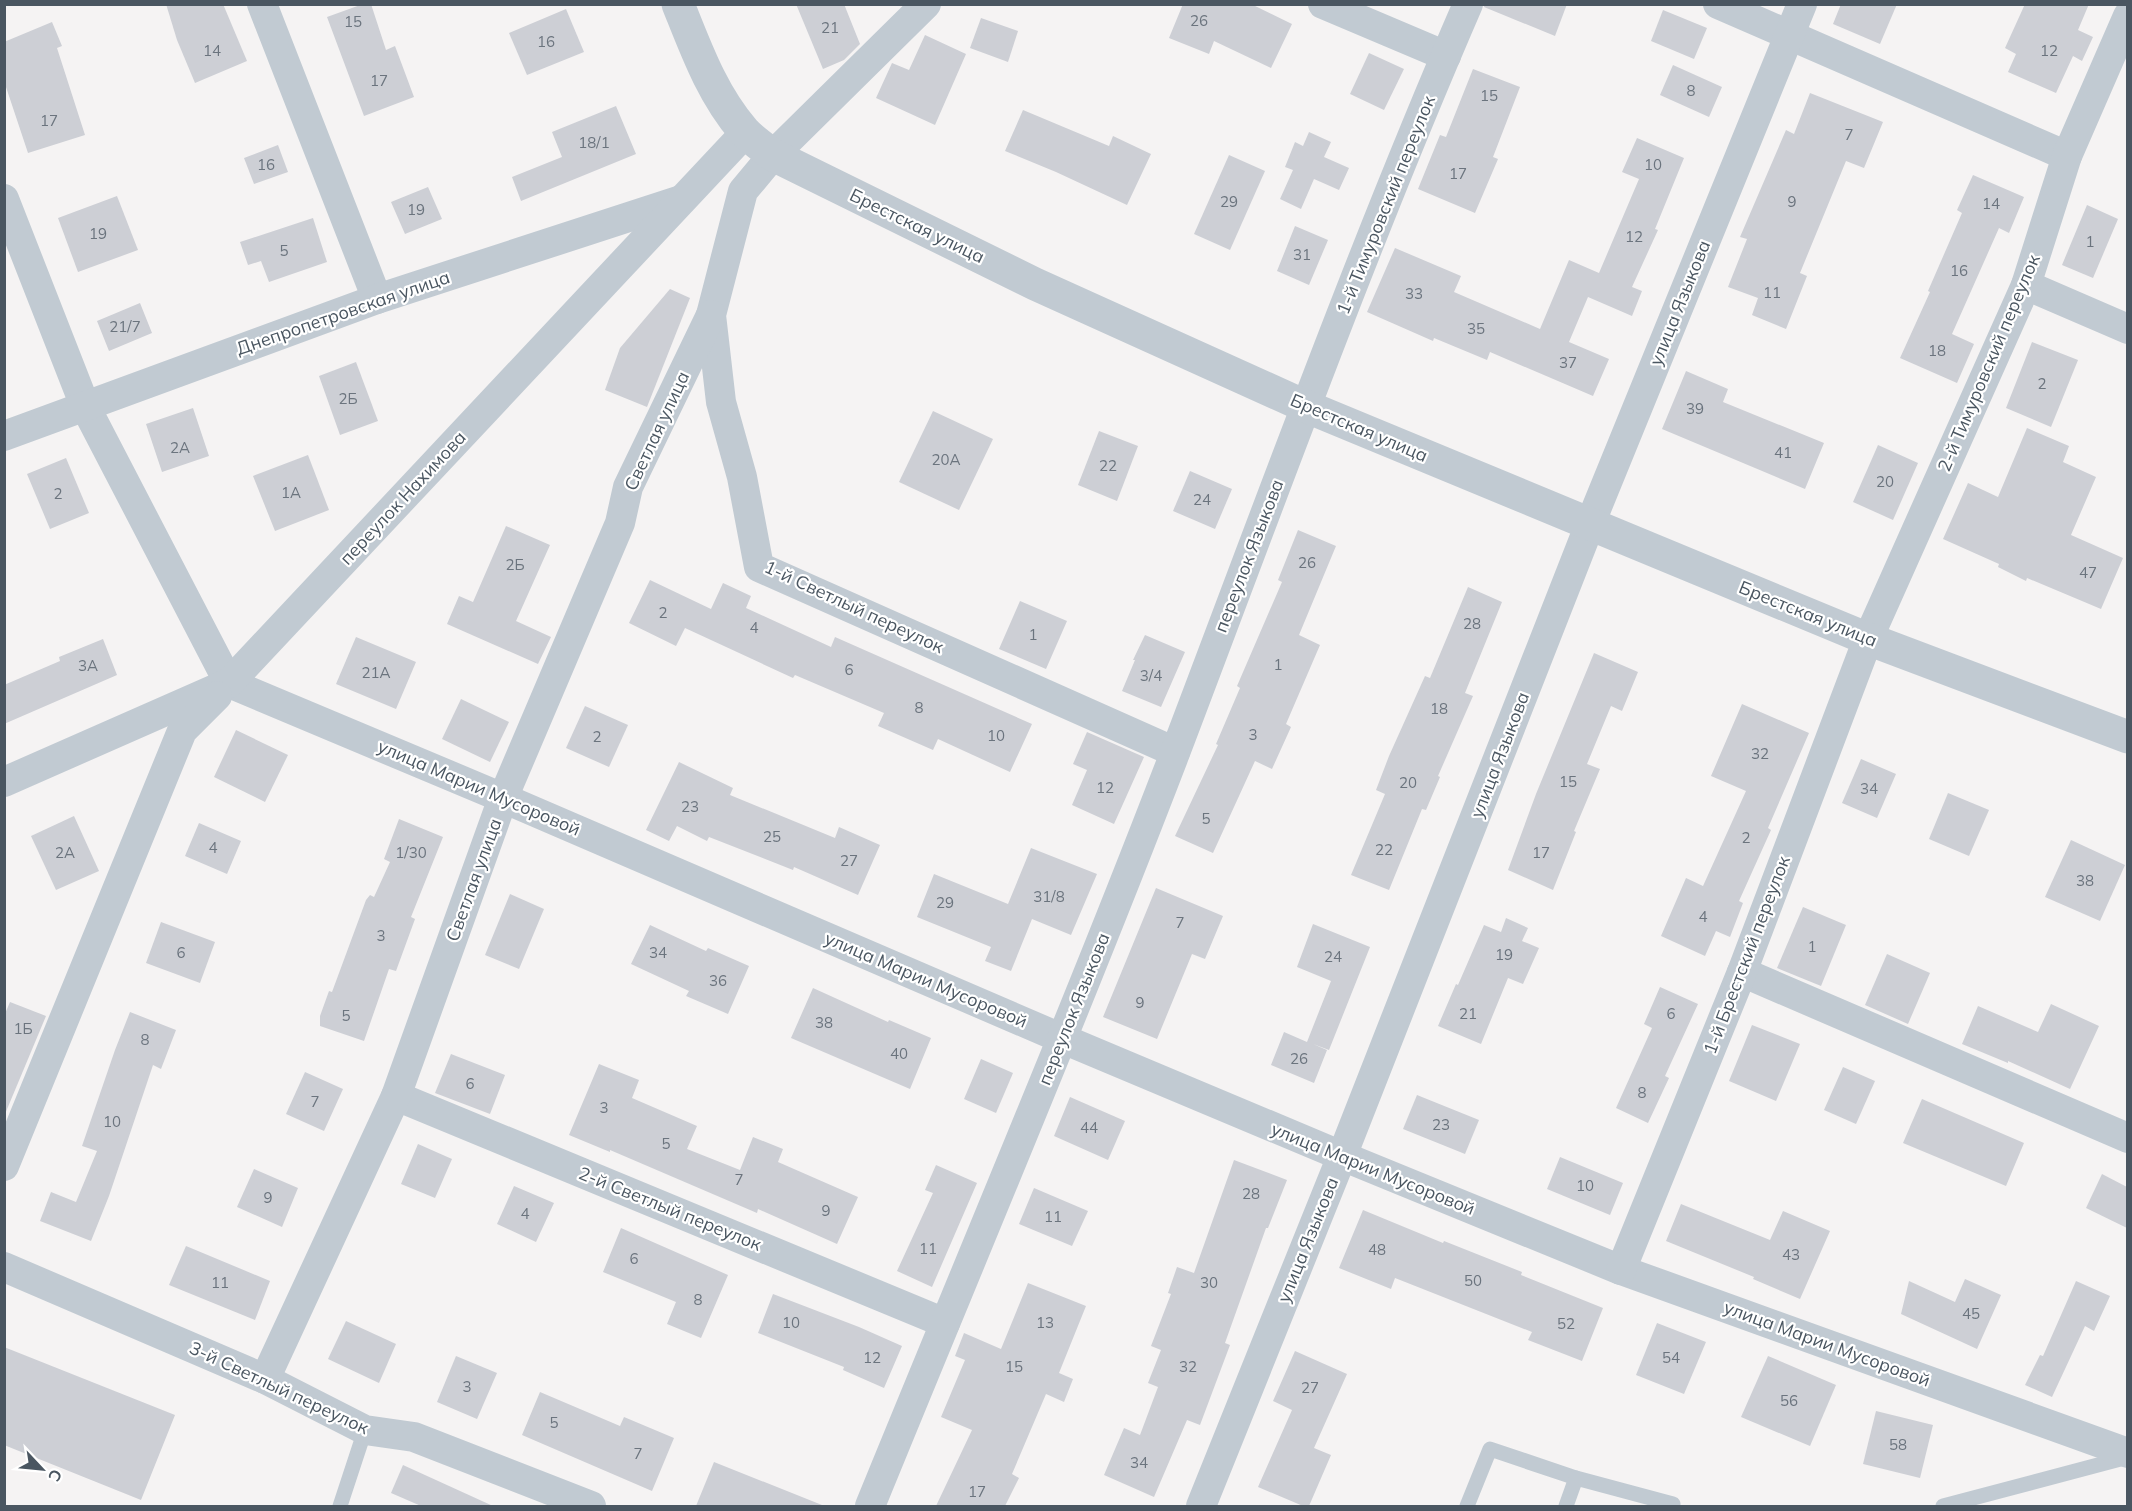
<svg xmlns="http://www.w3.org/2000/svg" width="2132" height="1511" font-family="Mulish,sans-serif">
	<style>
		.building { fill: #cdcfd5 }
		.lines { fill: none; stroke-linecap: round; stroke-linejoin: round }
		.service { stroke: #c1cad2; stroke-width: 15 }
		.minor { stroke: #c1cad2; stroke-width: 30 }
		.tertiary { stroke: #c1cad2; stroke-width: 33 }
		.labels { text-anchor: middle; stroke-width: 4.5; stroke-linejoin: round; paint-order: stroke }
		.number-label { font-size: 15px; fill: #6b747e }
		.street-label { font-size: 18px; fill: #4a5661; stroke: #fff }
	</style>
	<rect width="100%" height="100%" fill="#f5f3f3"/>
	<!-- building -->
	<g class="building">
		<path d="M166 4H223L247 61 195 83 177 40Z"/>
		<path d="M363 4H371L386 50 395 46 414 97 364 116 327 17Z"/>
		<path d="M796 4H844L860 44 844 60 823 69Z"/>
		<path d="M1183 4H1251L1292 24 1271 68 1214 41 1209 54 1169 38Z"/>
		<path d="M1485 4H1567L1555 36 1484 7Z"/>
		<path d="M1841 4H1897L1880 44 1833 24Z"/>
		<path d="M2025 4H2089L2078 30 2093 37 2082 61 2073 56 2056 93 2008 72 2016 54 2005 48Z"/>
		<path d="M566 9 584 52 527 75 509 33Z"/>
		<path d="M1663 10 1707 28 1694 59 1651 41Z"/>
		<path d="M981 18 1018 31 1008 62 970 48Z"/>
		<path d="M52 22 62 46 57 48 85 135 28 153 4 81V42Z"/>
		<path d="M925 35 966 54 935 125 876 98 892 63 909 70Z"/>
		<path d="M1369 53 1404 69 1384 110 1350 94Z"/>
		<path d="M1673 65 1722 87 1709 117 1660 95Z"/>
		<path d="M1473 69 1520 87 1493 157 1498 159 1475 213 1418 189 1440 135 1446 137Z"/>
		<path d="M1810 93 1883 122 1864 168 1846 161 1800 273 1807 276 1786 329 1752 315 1758 298 1728 287 1747 239 1740 237 1786 130 1794 134Z"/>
		<path d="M616 106 636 154 521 201 512 177 562 157 552 132Z"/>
		<path d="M1023 110 1109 146 1113 136 1151 154 1127 205 1056 172 1005 151Z"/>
		<path d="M1309 132 1331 142 1324 157 1349 168 1339 190 1314 179 1301 209 1280 199 1293 170 1285 167 1295 142 1303 146Z"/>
		<path d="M1637 138 1684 158 1655 229 1658 230 1632 287 1642 291 1632 316 1588 297 1569 342 1609 359 1593 396 1490 352 1487 360 1434 338 1433 341 1367 312 1395 248 1461 276 1454 292 1540 329 1569 260 1599 273 1639 179 1622 172Z"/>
		<path d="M278 145 288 172 254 184 244 158Z"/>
		<path d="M1229 155 1265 171 1230 250 1194 234Z"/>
		<path d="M1973 175 2024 197 2009 233 1999 228 1952 334 1974 344 1957 383 1900 358 1930 292 1928 291 1962 213 1957 210Z"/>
		<path d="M428 187 442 219 405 234 391 202Z"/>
		<path d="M117 196 138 250 78 272 58 218Z"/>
		<path d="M2087 205 2118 219 2093 278 2062 265Z"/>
		<path d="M313 218 327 262 269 282 261 261 248 265 240 242Z"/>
		<path d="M1295 226 1328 240 1309 285 1277 271Z"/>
		<path d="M670 289 690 298 647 407 605 390 620 348Z"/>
		<path d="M140 303 152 333 109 351 97 321Z"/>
		<path d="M2032 342 2078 360 2051 427 2006 408Z"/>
		<path d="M356 362 378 421 340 435 319 376Z"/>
		<path d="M1686 371 1728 389 1723 402 1824 443 1805 489 1662 429Z"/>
		<path d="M193 408 209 456 162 472 146 424Z"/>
		<path d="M933 411 993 439 959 510 899 482Z"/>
		<path d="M2027 428 2069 446 2063 462 2096 477 2071 535 2123 558 2101 609 2027 578 2026 581 1998 567 1999 564 1943 539 1968 483 1998 497Z"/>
		<path d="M1099 431 1138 446 1117 501 1078 485Z"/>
		<path d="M1878 445 1918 463 1893 520 1853 502Z"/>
		<path d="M308 455 329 510 275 531 253 476Z"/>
		<path d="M66 458 89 513 50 529 27 474Z"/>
		<path d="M1190 471 1232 489 1215 529 1173 511Z"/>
		<path d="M506 526 550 545 516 621 551 637 538 664 447 624 459 596 473 602Z"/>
		<path d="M1298 530 1336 546 1299 635 1320 645 1286 724 1291 727 1272 769 1255 761 1213 853 1175 836 1218 745 1216 744 1240 688 1237 686 1282 582 1278 580Z"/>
		<path d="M650 580 711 609 723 583 751 596 746 608 831 647 835 637 1032 724 1010 772 938 739 933 750 878 726 884 713 795 675 793 678 685 628 676 646 629 623Z"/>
		<path d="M1468 587 1502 602 1465 693 1473 696 1438 776 1440 777 1426 810 1422 809 1389 890 1351 875 1385 794 1376 790 1389 756 1425 676 1430 678Z"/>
		<path d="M1020 601 1067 621 1046 669 999 649Z"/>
		<path d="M1145 635 1185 652 1161 707 1122 691 1135 660H1133Z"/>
		<path d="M356 637 416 662 396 709 336 684Z"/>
		<path d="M103 639 117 675 4 724V685L60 661 59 657Z"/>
		<path d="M1594 653 1638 672 1622 711 1611 706 1587 764 1600 769 1574 831 1576 832 1553 890 1508 870 1536 794Z"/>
		<path d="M461 699 509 722 490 762 442 739Z"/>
		<path d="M1742 704 1809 733 1768 828 1771 830 1739 901 1743 903 1730 937 1716 931 1705 956 1661 936 1686 878 1703 886 1746 791 1711 776Z"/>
		<path d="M585 706 628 725 609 767 566 748Z"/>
		<path d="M236 730 288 755 265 802 214 777Z"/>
		<path d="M1087 732 1144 757 1114 824 1072 805 1087 770 1073 764Z"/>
		<path d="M1861 759 1896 774 1877 818 1842 803Z"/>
		<path d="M679 762 733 788 730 795 835 838 839 827 880 845 858 895 794 867 793 870 709 837 707 841 677 826 669 841 646 830Z"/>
		<path d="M1948 793 1989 810 1969 856 1929 839Z"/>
		<path d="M74 816 99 871 56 890 31 836Z"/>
		<path d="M399 819 443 837 411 917 415 919 396 971 389 969 364 1041 320 1026V1016L329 991 332 992 366 900 370 895 374 897 390 862 384 859Z"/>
		<path d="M199 823 241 841 227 874 185 856Z"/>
		<path d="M2071 840 2125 865 2100 921 2045 897Z"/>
		<path d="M1031 848 1097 874 1071 935 1032 919 1011 971 985 961 991 947 917 917 934 874 1008 904Z"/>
		<path d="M1156 888 1223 916 1205 959 1192 954 1157 1039 1103 1017Z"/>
		<path d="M510 894 544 909 519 969 485 955Z"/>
		<path d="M1803 907 1846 925 1821 986 1777 968Z"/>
		<path d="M1506 918 1528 928 1522 941 1539 948 1523 984 1508 978 1481 1044 1438 1026 1456 984 1458 985 1484 925 1501 932Z"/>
		<path d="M161 922 215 942 200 983 146 963Z"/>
		<path d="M1313 924 1370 947 1329 1050 1313 1044 1327 1050 1314 1083 1271 1065 1284 1032 1307 1042 1331 981 1297 967Z"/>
		<path d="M650 925 706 951 708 948 749 966 728 1014 686 996 689 991 631 964Z"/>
		<path d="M1887 954 1930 973 1908 1024 1865 1005Z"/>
		<path d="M1660 987 1698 1004 1665 1076 1669 1078 1648 1123 1616 1108 1652 1028 1644 1024Z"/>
		<path d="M813 988 888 1022 889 1020 931 1038 910 1089 791 1038Z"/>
		<path d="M10 1002 46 1016 5 1114 4 1016Z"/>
		<path d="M2051 1004 2099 1026 2070 1089 2008 1061V1063L1962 1044 1978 1006 2038 1032Z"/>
		<path d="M130 1012 176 1030 161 1069 153 1065 109 1196 91 1241 40 1221 51 1192 76 1202 97 1151 82 1146 115 1050Z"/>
		<path d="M1752 1025 1800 1044 1776 1101 1729 1081Z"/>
		<path d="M451 1054 505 1075 490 1114 435 1093Z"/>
		<path d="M981 1059 1013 1073 996 1113 964 1099Z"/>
		<path d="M599 1064 639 1080 632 1098 697 1126 687 1149 740 1170 753 1137 783 1149 778 1162 858 1197 837 1244 758 1209 757 1213 610 1150V1152L569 1135Z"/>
		<path d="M1843 1067 1875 1081 1856 1124 1824 1110Z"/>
		<path d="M305 1072 343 1089 324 1131 286 1114Z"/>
		<path d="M1417 1095 1479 1120 1465 1154 1403 1129Z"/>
		<path d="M1070 1097 1125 1121 1108 1160 1054 1136Z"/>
		<path d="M1922 1099 2024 1143 2006 1186 1903 1143Z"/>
		<path d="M418 1144 452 1159 435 1198 401 1184Z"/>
		<path d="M1560 1157 1623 1183 1610 1215 1547 1189Z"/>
		<path d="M1234 1160 1287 1180 1268 1228H1266L1225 1343 1230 1345 1200 1425 1187 1420 1154 1497 1104 1475 1124 1428 1140 1435 1158 1387 1148 1383 1161 1350 1151 1346 1171 1294 1168 1293 1177 1267 1194 1273Z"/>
		<path d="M936 1165 977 1183 932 1287 897 1271 933 1193 925 1190Z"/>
		<path d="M254 1169 298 1188 282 1227 237 1207Z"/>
		<path d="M2102 1174 2127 1187V1228L2086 1208Z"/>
		<path d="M514 1186 554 1203 536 1242 497 1224Z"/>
		<path d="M1034 1188 1088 1211 1072 1246 1019 1224Z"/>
		<path d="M1681 1204 1770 1240 1783 1211 1830 1231 1800 1299 1753 1279 1754 1277 1666 1241Z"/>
		<path d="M1363 1210 1443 1243 1444 1241 1522 1272 1521 1275 1603 1308 1582 1361 1528 1340 1532 1332 1395 1278 1391 1289 1339 1268Z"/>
		<path d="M621 1228 728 1275 701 1338 667 1324 676 1302 603 1272Z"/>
		<path d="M186 1246 270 1281 255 1320 169 1285Z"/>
		<path d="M1965 1279 2001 1295 1977 1349 1901 1314 1909 1281 1955 1302Z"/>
		<path d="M2076 1281 2110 1296 2094 1331 2085 1326 2052 1397 2025 1385 2040 1355 2043 1356Z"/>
		<path d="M1028 1283 1086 1306 1059 1373 1073 1379 1064 1402 1046 1394 1012 1474 1019 1478 1005 1506H936L972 1430 941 1417 965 1360 955 1356 964 1333 1001 1349Z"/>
		<path d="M773 1294 859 1327 902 1346 884 1388 843 1370 844 1367 758 1333Z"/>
		<path d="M346 1321 396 1344 379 1383 328 1359Z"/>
		<path d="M1657 1323 1706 1342 1684 1394 1636 1375Z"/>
		<path d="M4 1347 175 1415 141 1500 4 1445Z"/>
		<path d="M1295 1351 1347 1374 1314 1448 1331 1455 1309 1506H1303L1258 1487 1292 1410 1273 1401Z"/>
		<path d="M456 1356 497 1373 477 1419 437 1402Z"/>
		<path d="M1768 1356 1836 1385 1810 1446 1741 1417Z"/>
		<path d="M540 1392 620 1426 624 1417 674 1438 652 1491 522 1435Z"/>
		<path d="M1876 1411 1933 1425 1920 1478 1863 1464Z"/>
		<path d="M714 1462 822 1505 821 1506H696Z"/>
		<path d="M403 1465 493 1506H421L391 1493Z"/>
	</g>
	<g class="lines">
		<!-- service -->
		<g class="service">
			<path d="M340 1506 365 1430"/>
			<path d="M1467 1506 1490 1449 1576 1478"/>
			<path d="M1566 1506 1576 1478 1673 1504"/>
			<path d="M1943 1506 2128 1457"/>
		</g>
		<!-- minor -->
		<g class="minor">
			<path d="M262 4 377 299"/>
			<path d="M926 4 773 155 743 191 711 315 721 402 742 477 759 567 1175 752"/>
			<path d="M1323 4 1446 56"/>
			<path d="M1718 4 2067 156"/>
			<path d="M4 199 85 406 229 683 503 798 1063 1039 1342 1156 1621 1270 2128 1453"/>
			<path d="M2026 285 2128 329"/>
			<path d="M4 436 377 299 681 200"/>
			<path d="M4 782 229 683 745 133"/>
			<path d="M1742 972 2128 1138"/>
			<path d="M396 1096 945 1323"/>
			<path d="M4 1166 182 731 217 696"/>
			<path d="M4 1267 265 1379 365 1430 414 1437 591 1506"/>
			<path d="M1621 1270 1742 972 1868 639 2026 285 2067 156 2128 16"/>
			<path d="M265 1379 396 1096 503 798 620 523 628 487 711 315"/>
			<path d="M870 1506C972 1256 1078 1006 1175 753 1270 503 1361 251 1468 4"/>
			<path d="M1201 1506 1342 1156 1590 524 1802 4"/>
		</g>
		<!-- tertiary -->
		<path class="tertiary" d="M678 4C696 49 712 94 744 131 752 140 764 148 773 155L1035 284 1305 406 1868 639 2128 737"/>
	</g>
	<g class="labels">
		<!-- number labels -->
		<g class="number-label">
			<text x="1199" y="26">26</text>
			<text x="353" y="27">15</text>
			<text x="830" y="33">21</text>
			<text x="546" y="47">16</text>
			<text x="212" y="56">14</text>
			<text x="2049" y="56">12</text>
			<text x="379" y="86">17</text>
			<text x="1691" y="96">8</text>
			<text x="1489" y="101">15</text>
			<text x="49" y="126">17</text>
			<text x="1849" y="140">7</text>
			<text x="594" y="148">18/1</text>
			<text x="266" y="170">16</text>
			<text x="1653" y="170">10</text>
			<text x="1458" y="179">17</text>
			<text x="1229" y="207">29</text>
			<text x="1792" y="207">9</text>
			<text x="1991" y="209">14</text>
			<text x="416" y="215">19</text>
			<text x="98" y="239">19</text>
			<text x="1634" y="242">12</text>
			<text x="2090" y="247">1</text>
			<text x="284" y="256">5</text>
			<text x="1302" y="260">31</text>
			<text x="1959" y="276">16</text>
			<text x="1772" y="298">11</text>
			<text x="1414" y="299">33</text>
			<text x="125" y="332">21/7</text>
			<text x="1476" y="334">35</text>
			<text x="1937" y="356">18</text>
			<text x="1568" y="368">37</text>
			<text x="2042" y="389">2</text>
			<text x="348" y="404">2Б</text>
			<text x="1695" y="414">39</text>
			<text x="180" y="453">2А</text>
			<text x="1783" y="458">41</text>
			<text x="946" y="465">20А</text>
			<text x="1108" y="471">22</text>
			<text x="1885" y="487">20</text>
			<text x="291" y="498">1А</text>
			<text x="58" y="499">2</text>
			<text x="1202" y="505">24</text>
			<text x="1307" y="568">26</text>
			<text x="515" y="570">2Б</text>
			<text x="2088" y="578">47</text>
			<text x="663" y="618">2</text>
			<text x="1472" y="629">28</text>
			<text x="754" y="633">4</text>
			<text x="1033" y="640">1</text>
			<text x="1278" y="670">1</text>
			<text x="88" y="671">3А</text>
			<text x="849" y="675">6</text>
			<text x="376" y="678">21А</text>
			<text x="1151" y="681">3/4</text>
			<text x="919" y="713">8</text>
			<text x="1439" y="714">18</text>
			<text x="1253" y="740">3</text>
			<text x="996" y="741">10</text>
			<text x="597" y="742">2</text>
			<text x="1760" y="759">32</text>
			<text x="1568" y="787">15</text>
			<text x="1408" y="788">20</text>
			<text x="1105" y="793">12</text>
			<text x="1869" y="794">34</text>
			<text x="690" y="812">23</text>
			<text x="1206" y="824">5</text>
			<text x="772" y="842">25</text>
			<text x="1746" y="843">2</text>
			<text x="213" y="853">4</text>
			<text x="1384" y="855">22</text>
			<text x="65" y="858">2А</text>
			<text x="411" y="858">1/30</text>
			<text x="1541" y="858">17</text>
			<text x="849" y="866">27</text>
			<text x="2085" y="886">38</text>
			<text x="1049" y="902">31/8</text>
			<text x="945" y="908">29</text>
			<text x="1703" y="922">4</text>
			<text x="1180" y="928">7</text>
			<text x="381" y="941">3</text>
			<text x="1812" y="952">1</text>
			<text x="181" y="958">6</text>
			<text x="658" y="958">34</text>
			<text x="1504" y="960">19</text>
			<text x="1333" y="962">24</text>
			<text x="718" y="986">36</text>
			<text x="1140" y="1008">9</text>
			<text x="1468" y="1019">21</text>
			<text x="1671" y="1019">6</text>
			<text x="346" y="1021">5</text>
			<text x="824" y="1028">38</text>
			<text x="23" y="1034">1Б</text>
			<text x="145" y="1045">8</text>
			<text x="899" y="1059">40</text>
			<text x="1299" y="1064">26</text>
			<text x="470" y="1089">6</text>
			<text x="1642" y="1098">8</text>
			<text x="315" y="1107">7</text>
			<text x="604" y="1113">3</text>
			<text x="112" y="1127">10</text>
			<text x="1441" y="1130">23</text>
			<text x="1089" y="1133">44</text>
			<text x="666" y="1149">5</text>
			<text x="739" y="1185">7</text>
			<text x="1585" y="1191">10</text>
			<text x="1251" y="1199">28</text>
			<text x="268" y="1203">9</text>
			<text x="826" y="1216">9</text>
			<text x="525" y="1219">4</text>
			<text x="1053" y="1222">11</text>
			<text x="928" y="1254">11</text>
			<text x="1377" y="1255">48</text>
			<text x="1791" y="1260">43</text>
			<text x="634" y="1264">6</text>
			<text x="1473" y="1286">50</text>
			<text x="220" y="1288">11</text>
			<text x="1209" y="1288">30</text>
			<text x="698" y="1305">8</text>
			<text x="1971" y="1319">45</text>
			<text x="791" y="1328">10</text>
			<text x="1045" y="1328">13</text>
			<text x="1566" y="1329">52</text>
			<text x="872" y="1363">12</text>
			<text x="1671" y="1363">54</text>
			<text x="1014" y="1372">15</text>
			<text x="1188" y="1372">32</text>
			<text x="467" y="1392">3</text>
			<text x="1310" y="1393">27</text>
			<text x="1789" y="1406">56</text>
			<text x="554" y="1428">5</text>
			<text x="1898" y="1450">58</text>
			<text x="638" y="1459">7</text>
			<text x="1139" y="1468">34</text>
			<text x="977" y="1497">17</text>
		</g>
		<!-- street labels -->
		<g class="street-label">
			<text transform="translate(1386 205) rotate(-68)" y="6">1-й Тимуровский переулок</text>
			<text transform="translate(917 226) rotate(26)" y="6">Брестская улица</text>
			<text transform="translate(1680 303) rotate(-68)" y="6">улица Языкова</text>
			<text transform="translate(343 313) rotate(-19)" y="6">Днепропетровская улица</text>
			<text transform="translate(1989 363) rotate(-67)" y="6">2-й Тимуровский переулок</text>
			<text transform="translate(1359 428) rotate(23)" y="6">Брестская улица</text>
			<text transform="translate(657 431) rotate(-65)" y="6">Светлая улица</text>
			<text transform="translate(403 498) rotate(-47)" y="6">переулок Нахимова</text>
			<text transform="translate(1249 556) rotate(-69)" y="6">переулок Языкова</text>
			<text transform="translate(854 607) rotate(25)" y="6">1-й Светлый переулок</text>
			<text transform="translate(1808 614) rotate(22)" y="6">Брестская улица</text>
			<text transform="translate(1500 755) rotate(-69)" y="6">улица Языкова</text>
			<text transform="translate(479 788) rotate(23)" y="6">улица Марии Мусоровой</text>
			<text transform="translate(474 880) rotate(-70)" y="6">Светлая улица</text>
			<text transform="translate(1747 955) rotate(-69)" y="6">1-й Брестский переулок</text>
			<text transform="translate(926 980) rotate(23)" y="6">улица Марии Мусоровой</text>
			<text transform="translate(1074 1009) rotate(-68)" y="6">переулок Языкова</text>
			<text transform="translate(1373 1169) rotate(22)" y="6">улица Марии Мусоровой</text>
			<text transform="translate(670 1209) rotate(22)" y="6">2-й Светлый переулок</text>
			<text transform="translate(1308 1240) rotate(-68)" y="6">улица Языкова</text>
			<text transform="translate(1827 1344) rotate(20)" y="6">улица Марии Мусоровой</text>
			<text transform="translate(279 1388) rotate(25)" y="6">3-й Светлый переулок</text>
		</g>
	</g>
	<!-- border -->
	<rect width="2132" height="1511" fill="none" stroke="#4a5661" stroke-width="12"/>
	<!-- north arrow -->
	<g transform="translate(42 1469) rotate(116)" stroke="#ffffff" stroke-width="4.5" paint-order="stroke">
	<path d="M0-4.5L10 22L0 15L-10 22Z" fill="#4a5661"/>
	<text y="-9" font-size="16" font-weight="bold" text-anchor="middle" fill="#4a5661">С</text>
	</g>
</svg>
